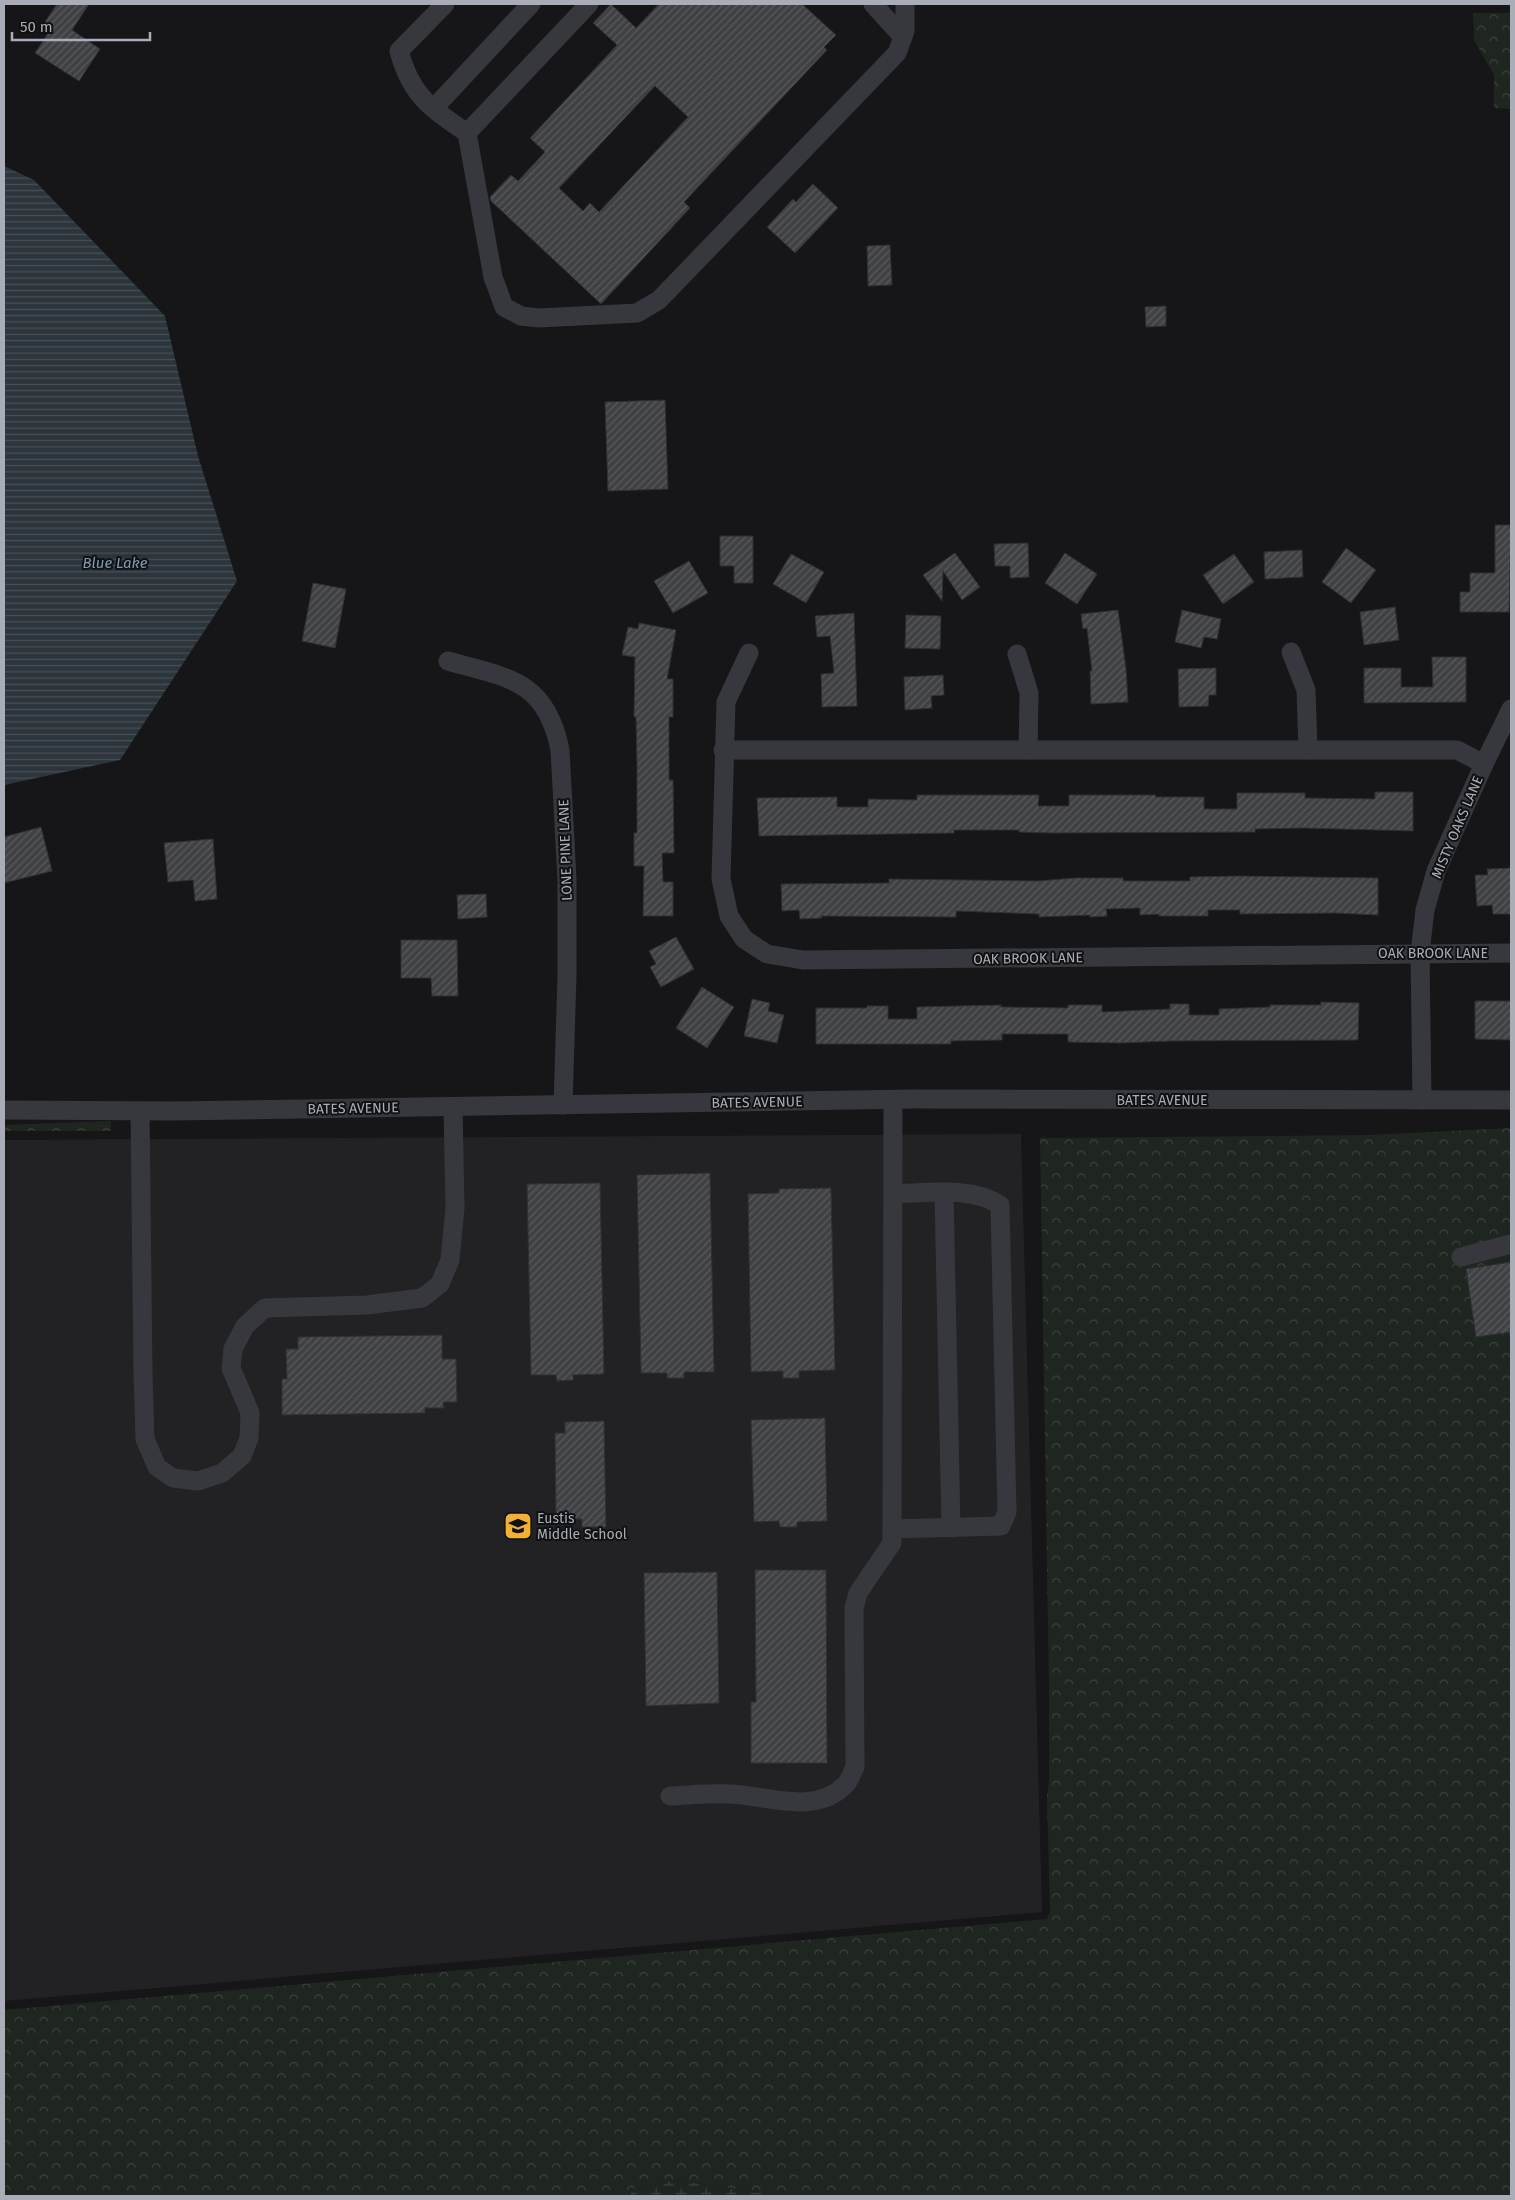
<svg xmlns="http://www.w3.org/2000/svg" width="1515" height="2200" font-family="'Fira Sans',sans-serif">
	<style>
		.built { fill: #222225 }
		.forest { fill: url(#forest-crowns) }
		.wetland { fill: url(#wetland-marsh) }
		.water { fill: url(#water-rules) }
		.building { fill: url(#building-hatch); stroke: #303034; fill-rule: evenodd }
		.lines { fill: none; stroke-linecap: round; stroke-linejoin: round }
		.minor { stroke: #37383d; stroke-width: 19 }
		.labels { text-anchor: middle; stroke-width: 4; stroke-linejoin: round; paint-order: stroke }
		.street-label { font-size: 14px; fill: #a8adb8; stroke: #111113 }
		.poi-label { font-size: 14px; fill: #a8adb8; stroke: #111113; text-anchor: start }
		.water-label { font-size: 15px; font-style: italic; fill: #7f9bb3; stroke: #111113 }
	</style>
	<defs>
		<pattern id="forest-crowns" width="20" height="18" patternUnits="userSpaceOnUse" patternTransform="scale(1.25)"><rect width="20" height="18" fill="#1e261f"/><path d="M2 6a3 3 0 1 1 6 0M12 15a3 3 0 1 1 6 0" fill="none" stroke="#3c433d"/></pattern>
		<pattern id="wetland-marsh" width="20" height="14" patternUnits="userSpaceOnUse" patternTransform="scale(1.25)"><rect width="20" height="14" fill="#1e261f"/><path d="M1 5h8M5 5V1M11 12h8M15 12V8" fill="none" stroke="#3c433d"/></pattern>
		<pattern id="water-rules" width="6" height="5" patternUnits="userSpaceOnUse" patternTransform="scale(1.25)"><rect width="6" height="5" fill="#2c353c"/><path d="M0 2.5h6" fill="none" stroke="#485056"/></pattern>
		<pattern id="building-hatch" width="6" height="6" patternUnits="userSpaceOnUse" patternTransform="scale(1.25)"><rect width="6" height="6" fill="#404145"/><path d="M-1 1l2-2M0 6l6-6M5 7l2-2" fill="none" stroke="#595a5e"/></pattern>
	</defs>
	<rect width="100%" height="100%" fill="#161618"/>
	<!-- built -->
	<path class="built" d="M1021 1134 1042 1912 4 2001V1140Z"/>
	<!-- forest -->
	<g class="forest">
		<path d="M1511 10V109L1494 108V75L1474 40 1473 13H1508Z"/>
		<path d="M111 1121V1131H4V1125Z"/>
		<path d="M1511 1128V2196H768L765 2194 676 2180 633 2189 630 2196H4V2010L1047 1919 1050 1911 1047 1797 1049 1779V1686L1040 1138 1369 1135Z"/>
	</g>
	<!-- wetland -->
	<path class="wetland" d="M676 2180 765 2194 768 2196H630L633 2189Z"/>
	<!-- water -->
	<path class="water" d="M4 166 34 180 165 316 198 456 237 581 120 760 4 785Z"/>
	<!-- building -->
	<g class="building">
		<path d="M57 4H89L72 30 100 49 79 81 35 53 51 29 43 25Z"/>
		<path d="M611 4 636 28 659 4H802L836 35 824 47 827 50 684 202 690 208 601 304 491 201 490 197 511 175 518 181 545 152 530 138 617 45 593 23ZM655 86 688 117 599 212 590 203 583 211 559 188Z"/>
		<path d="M813 184 838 208 795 253 767 227 793 199 796 202Z"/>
		<path d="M890 245 892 285 868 286 867 246Z"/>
		<path d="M1166 306V326L1146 327 1145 307Z"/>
		<path d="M665 400 668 489 608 491 605 402Z"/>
		<path d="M1495 525H1511L1509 612H1460V592H1470V573H1495Z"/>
		<path d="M720 536H753V583H734V566H720Z"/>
		<path d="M1028 543 1029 577 1010 578V566H995L994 544Z"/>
		<path d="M1346 548 1376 570 1351 603 1322 582Z"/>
		<path d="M1302 550 1303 577 1265 579 1264 552Z"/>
		<path d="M955 553 980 587 962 600 943 571 942 601 923 575Z"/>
		<path d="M1065 553 1097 574 1077 604 1045 583Z"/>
		<path d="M791 554 824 572 806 603 773 584Z"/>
		<path d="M1234 554 1254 582 1223 604 1203 575Z"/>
		<path d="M689 561 708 593 673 613 654 581Z"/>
		<path d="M313 583 346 589 335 648 302 641Z"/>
		<path d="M1395 607 1399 640 1364 645 1360 612Z"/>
		<path d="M1118 610 1126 669 1128 702 1091 704 1090 671H1092L1087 628 1083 629 1081 614Z"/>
		<path d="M1182 610 1221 619 1217 639 1204 637 1201 648 1175 642Z"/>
		<path d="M854 613 857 706 822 707 821 674 834 673 830 636 817 637 815 616Z"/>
		<path d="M906 615 941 616 940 649 905 648Z"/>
		<path d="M639 623 676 630 667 679H673V717H669V780H673L674 853H662L663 882H673V916H643L644 866H634V833H637V765L636 717H634L635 657 622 655 628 627 638 629Z"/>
		<path d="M1432 657H1466V702L1364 703V668H1401V687H1433Z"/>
		<path d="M1216 668V695H1209L1208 706 1179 707 1178 669Z"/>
		<path d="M943 675 944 695 931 696 932 708 905 710 904 677Z"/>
		<path d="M1375 792H1413V831L1304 828 1255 829V832L1052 833 1019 832V830H954V833L759 836 757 798 837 797V807H868V799L917 800V795H1039L1038 806H1069V795H1155L1156 797H1204V809H1237V793H1305V798L1375 799Z"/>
		<path d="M41 827 52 871 4 883V837Z"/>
		<path d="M213 839 217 899 195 901 193 880 168 882 164 843Z"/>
		<path d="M1511 868V914H1493L1492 905 1477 906 1475 875H1488L1487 869Z"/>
		<path d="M1240 876 1378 878V915L1336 913 1240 914V910H1208V916H1159V914L1140 915V908L1106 909 1107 916 1090 917V915L1039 917V914L956 911V917L821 916 822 918 800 919 799 910 782 911 781 884 889 883V879L1038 881 1075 878H1123V881H1190V877Z"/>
		<path d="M486 894 487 917 458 919 457 895Z"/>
		<path d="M676 937 694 969 661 987 650 967 656 964 649 951Z"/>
		<path d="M401 940H457L458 996H432L431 978H401Z"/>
		<path d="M702 987 734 1007 707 1048 676 1028Z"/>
		<path d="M752 999 770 1003 768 1011 784 1015 777 1043 744 1036Z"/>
		<path d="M1475 1001H1511V1040L1475 1039Z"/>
		<path d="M1321 1002 1359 1003 1358 1040 1170 1041 1120 1043 1068 1042V1034H1002V1040L951 1041V1044H816V1008H867V1006H888V1019H917V1007L1001 1005V1007L1068 1008V1005H1102V1012L1170 1009V1004H1189V1015H1219V1009L1270 1007V1005H1321Z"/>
		<path d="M710 1173 714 1372H684V1378H667V1373H641L637 1175Z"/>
		<path d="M600 1183 604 1374 573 1375V1380L557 1381 556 1375H531L527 1184Z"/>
		<path d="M831 1188 835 1370 799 1371V1378H783V1371L751 1372 748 1194 779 1193V1189Z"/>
		<path d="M1511 1262V1332L1476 1337 1466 1269Z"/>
		<path d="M442 1335V1359H456L457 1402H443L444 1408H425V1413L282 1415V1379H287L286 1349H298V1337Z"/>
		<path d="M825 1418 827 1521 797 1522V1527H780L779 1521 754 1522 751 1420Z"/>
		<path d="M604 1421 606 1527H582V1519H556L555 1433H565V1422Z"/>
		<path d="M755 1570H826L827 1763H751V1702H756Z"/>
		<path d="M717 1572 719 1703 646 1706 644 1573Z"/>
	</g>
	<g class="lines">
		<!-- minor -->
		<g class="minor">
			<path d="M445 4 399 51C411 96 431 108 467 133L493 277 504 307 521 316 539 318 637 313 659 300 897 53 905 31V4"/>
			<path d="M873 4 903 37"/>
			<path d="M434 108 531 4"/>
			<path d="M467 133 589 4"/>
			<path d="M1291 652 1306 690 1308 750"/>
			<path d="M749 653 726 702 721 879 729 916 744 939 767 954 803 960 1511 953"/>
			<path d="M1017 654 1029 693 1028 750"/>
			<path d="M448 661C509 678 546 680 560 750L567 879V976L563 1105"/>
			<path d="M723 750H1457L1484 764"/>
			<path d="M1422 1100 1420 953 1425 910 1436 871 1484 764 1511 709"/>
			<path d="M4 1110 173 1111 912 1099 1511 1100"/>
			<path d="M140 1111 143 1373 145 1439 157 1467 173 1478 198 1481 222 1473 242 1456 249 1438 250 1413 231 1368 233 1349 245 1326 265 1308 367 1305 422 1298 440 1284 450 1260 455 1208 453 1107"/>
			<path d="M944 1193 951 1528"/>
			<path d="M1461 1257 1511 1244"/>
			<path d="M892 1529 1001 1526 1007 1512 1000 1205C970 1186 928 1193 894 1194"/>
			<path d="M670 1796C690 1795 711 1793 732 1794 768 1796 816 1816 846 1784 850 1780 852 1772 855 1767L854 1608 858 1593 892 1543 893 1100"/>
		</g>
	</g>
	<!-- icons -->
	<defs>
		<symbol id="school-square" viewBox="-11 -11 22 22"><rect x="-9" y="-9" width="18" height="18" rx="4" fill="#f2b134" stroke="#111113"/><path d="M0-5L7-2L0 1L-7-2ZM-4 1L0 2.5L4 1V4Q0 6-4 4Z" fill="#111"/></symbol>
	</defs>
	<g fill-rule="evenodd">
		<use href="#school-square" x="502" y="1510" width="32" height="32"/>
	</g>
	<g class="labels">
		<!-- street labels -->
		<g class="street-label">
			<text transform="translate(1457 827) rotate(-67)" y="5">MISTY OAKS LANE</text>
			<text transform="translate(565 850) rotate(-92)" y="5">LONE PINE LANE</text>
			<text x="1433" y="958">OAK BROOK LANE</text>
			<text transform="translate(1028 958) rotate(-1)" y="5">OAK BROOK LANE</text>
			<text x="1162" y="1105">BATES AVENUE</text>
			<text transform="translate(757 1102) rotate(-1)" y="5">BATES AVENUE</text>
			<text transform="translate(353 1108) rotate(-1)" y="5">BATES AVENUE</text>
		</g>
		<!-- poi labels -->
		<g class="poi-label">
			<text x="537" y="1523">Eustis<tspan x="537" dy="16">Middle School</tspan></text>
		</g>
		<!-- water labels -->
		<g class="water-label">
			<text x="115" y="568">Blue Lake</text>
		</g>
	</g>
	<!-- border -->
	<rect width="1515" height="2200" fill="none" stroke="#a8adb8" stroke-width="10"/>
	<!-- scale -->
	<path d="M12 32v8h138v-8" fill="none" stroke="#a8adb8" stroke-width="2.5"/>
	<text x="20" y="32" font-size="15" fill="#a8adb8" stroke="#111113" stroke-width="4" paint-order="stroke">50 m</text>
</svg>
